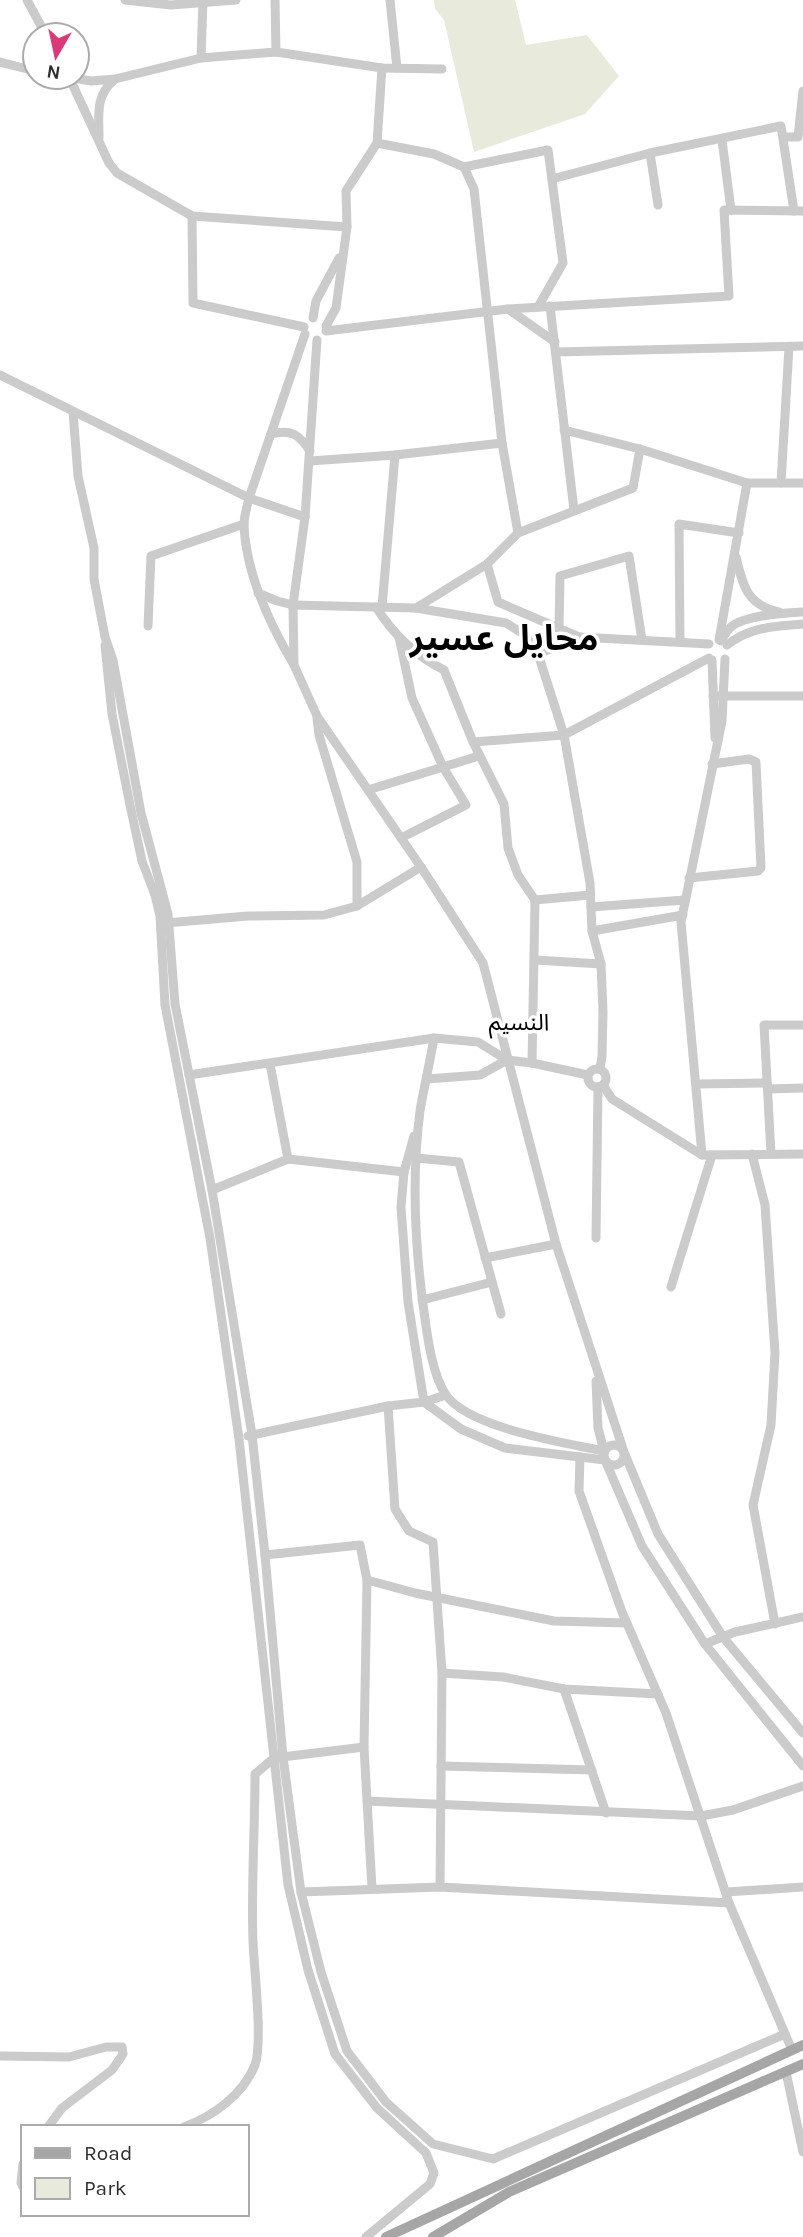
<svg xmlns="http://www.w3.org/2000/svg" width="803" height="2237" font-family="Karla,'Noto Sans Arabic',sans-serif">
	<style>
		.green { fill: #e8eadc }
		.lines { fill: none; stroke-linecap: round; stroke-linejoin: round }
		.minor { stroke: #cbcbcb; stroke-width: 9 }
		.major { stroke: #a6a6a6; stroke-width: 10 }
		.labels { text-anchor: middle; stroke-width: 7; stroke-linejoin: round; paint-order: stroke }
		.neighbourhood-label { font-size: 23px; fill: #000; stroke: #fff }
		.town-label { font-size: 35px; font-weight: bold; fill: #000; stroke: #fff }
	</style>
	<rect width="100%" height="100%" fill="#fff"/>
	<!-- green -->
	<path class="green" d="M434 0H515L526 45 587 35 619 76 585 114 474 152 444 20 435 9Z"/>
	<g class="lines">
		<!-- minor -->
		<g class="minor">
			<path d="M27 0 46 35"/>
			<path d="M125 0 171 5 236 0"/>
			<path d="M275 0 276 52"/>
			<path d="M390 0 397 68"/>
			<path d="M201 58 203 0"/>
			<path d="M0 62 35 71"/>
			<path d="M67 77 91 81 115 79 201 58 276 52 382 68 442 69"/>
			<path d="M69 77 109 163 117 173 192 216 347 227"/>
			<path d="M783 137H798L803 91"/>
			<path d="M99 138C99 115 95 96 114 80"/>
			<path d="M722 140 731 210"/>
			<path d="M377 143 434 154 464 167 474 189 502 443 518 533 487 564 416 608 506 623 525 635 538 654 564 735 590 883 592 931 601 964 603 1012 602 1056 600 1069"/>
			<path d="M650 153 658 205"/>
			<path d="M464 167 548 150 563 263 538 307"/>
			<path d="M552 179 650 153 781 126 794 211"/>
			<path d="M192 216 193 303 304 327"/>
			<path d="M550 306 574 510"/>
			<path d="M508 309 555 342"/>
			<path d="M313 318 316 301 339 258"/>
			<path d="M326 326 336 308 347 227 346 191 377 143 382 68"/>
			<path d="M326 331 508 309 729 296 724 210 803 211"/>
			<path d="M317 340 305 517 293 605 294 665 317 716 421 867 483 963 556 1244 624 1452 658 1534 723 1637 803 1733"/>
			<path d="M556 352 803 346"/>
			<path d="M0 375 249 498 305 334"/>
			<path d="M73 412 78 476 94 548V579L105 637 113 660 141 813 168 914 175 1004 212 1190 252 1435 265 1555 283 1757 301 1892 321 1972 347 2051 386 2102 433 2144 493 2159 785 2034"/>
			<path d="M564 430 640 449 747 483H803"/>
			<path d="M271 434C291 429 299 434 310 451"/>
			<path d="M310 461 395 455 502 443"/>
			<path d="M781 483 789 347"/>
			<path d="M518 533 633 488 640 449"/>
			<path d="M736 557C743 586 747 605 779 612"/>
			<path d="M487 564 498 602 579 637"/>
			<path d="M258 593 277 601 293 605 416 608"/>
			<path d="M376 607C393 634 416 656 444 670L473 742 564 735 709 658"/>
			<path d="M382 607 395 455"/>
			<path d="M148 626 151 556 244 524"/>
			<path d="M559 628 560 576 629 556 642 640"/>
			<path d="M399 637 412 698 443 767 466 805 401 838"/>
			<path d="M719 640 747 483"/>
			<path d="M721 641C724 636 727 630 731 627 745 615 785 613 803 612"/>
			<path d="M680 642 679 524 739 533"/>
			<path d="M105 645 112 714 130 805 142 861 155 895 160 916 165 1005 210 1238 239 1439 288 1885 308 1970 335 2054 377 2108 426 2153 434 2173 430 2184 366 2237"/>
			<path d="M727 645C752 626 773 627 803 624"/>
			<path d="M538 654 579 637 709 644"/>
			<path d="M712 660 715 738"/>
			<path d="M294 665C269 623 246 574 244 525 244 516 247 507 249 498L305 517"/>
			<path d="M713 696H803"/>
			<path d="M317 718 319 735 357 862V906"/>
			<path d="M473 742 504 804 508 848 518 875 535 900"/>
			<path d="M368 790 479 756"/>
			<path d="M689 878 758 871 761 868 756 762 749 759 712 764"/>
			<path d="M591 907 685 900"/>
			<path d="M166 923 248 916 324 915 357 906 421 867"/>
			<path d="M592 931 683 915"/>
			<path d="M535 960 601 964"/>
			<path d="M434 1038C430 1062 424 1087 420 1111 411 1180 415 1250 425 1319 428 1341 433 1376 446 1395 469 1428 566 1443 604 1451L598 1428 596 1381"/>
			<path d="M532 1063 535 900 590 895"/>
			<path d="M270 1064 288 1159 404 1172"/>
			<circle cx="597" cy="1078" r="9"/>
			<path d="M189 1075 434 1038 478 1042 507 1060 532 1063 588 1075"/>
			<path d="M427 1079 480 1075 507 1060"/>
			<path d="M696 1084 767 1083"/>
			<path d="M603 1085 612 1099 702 1155 803 1154"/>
			<path d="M768 1089 803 1088"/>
			<path d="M752 1154 765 1205 775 1353 771 1425 753 1505 775 1624"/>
			<path d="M771 1154 764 1025H803"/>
			<path d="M702 1155 681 922 722 721 725 659"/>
			<path d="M416 1158 459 1162 501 1314"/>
			<path d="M212 1190 288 1159"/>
			<path d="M596 1238 598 1087"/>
			<path d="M485 1258 556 1244"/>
			<path d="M671 1287 712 1155"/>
			<path d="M422 1300 492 1282"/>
			<path d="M424 1402 461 1429 505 1448 605 1460 642 1546 705 1644 803 1766"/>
			<path d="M424 1402 446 1395"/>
			<path d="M388 1406 395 1509 409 1531 433 1542 442 1673 440 1887"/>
			<path d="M248 1436 388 1406 424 1402 408 1302 401 1207 404 1172 414 1136"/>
			<circle cx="614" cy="1455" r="10"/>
			<path d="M580 1457 579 1491 622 1612 666 1713 729 1903 792 2050"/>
			<path d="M265 1555 360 1545 367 1580 364 1747 372 1888"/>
			<path d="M367 1580 415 1593 554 1621 627 1623"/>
			<path d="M705 1644 735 1632 803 1617"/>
			<path d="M442 1673 503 1677 564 1689 658 1694"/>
			<path d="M564 1689 606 1813"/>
			<path d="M441 1766 592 1770"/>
			<path d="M367 1801 701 1816 733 1810 803 1786"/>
			<path d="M301 1892 440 1887 729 1903"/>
			<path d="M726 1892 803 1887"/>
			<path d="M0 2056 69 2057 106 2047H122L123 2054 112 2070 62 2108 48 2127"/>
			<path d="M786 2072 803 2152"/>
			<path d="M184 2127C213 2116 243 2095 255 2065 263 2042 254 1969 253 1941 251 1886 255 1830 255 1774L274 1758 364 1747"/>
			<path d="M23 2164 21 2183 23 2187"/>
		</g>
		<!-- major -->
		<g class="major">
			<path d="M386 2237 803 2045"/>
			<path d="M433 2237 509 2192 803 2064"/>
		</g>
	</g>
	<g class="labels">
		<!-- neighbourhood labels -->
		<g class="neighbourhood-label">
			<text x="519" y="1030">النسيم</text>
		</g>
		<!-- town labels -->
		<g class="town-label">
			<text x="504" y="650">محايل عسير</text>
		</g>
	</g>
	<!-- legend -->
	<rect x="21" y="2125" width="228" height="91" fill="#ffffff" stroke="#ababab" stroke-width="2"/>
	<rect x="35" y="2148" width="35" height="10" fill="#a6a6a6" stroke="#ababab" stroke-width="2"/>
	<text x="84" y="2160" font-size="21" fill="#2e2e2e">Road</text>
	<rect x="35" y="2178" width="35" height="21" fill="#e8eadc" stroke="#ababab" stroke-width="2"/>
	<text x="84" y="2195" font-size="21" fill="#2e2e2e">Park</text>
	<!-- north arrow -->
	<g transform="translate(56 56) rotate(189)"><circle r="33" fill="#ffffff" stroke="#ababab" stroke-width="2"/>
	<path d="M0-5L12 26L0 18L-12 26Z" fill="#d93b79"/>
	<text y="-10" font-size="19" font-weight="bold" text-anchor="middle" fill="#2e2e2e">N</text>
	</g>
</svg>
